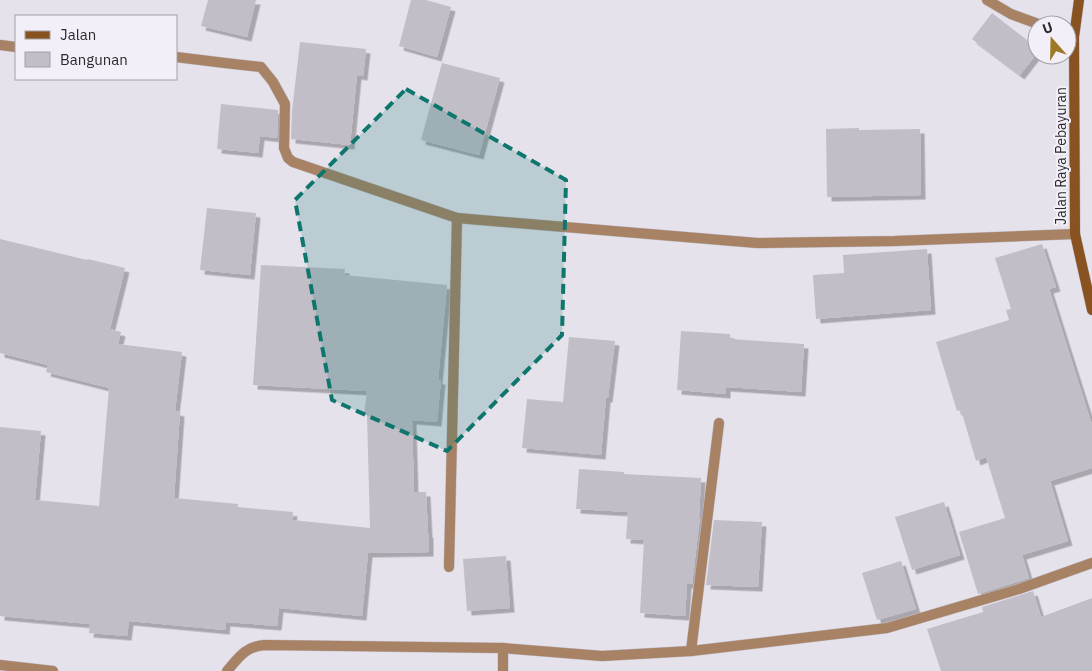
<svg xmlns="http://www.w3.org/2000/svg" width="1092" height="671" font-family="'IBM Plex Sans',sans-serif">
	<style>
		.building { fill: #c2bec8; filter: url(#shadow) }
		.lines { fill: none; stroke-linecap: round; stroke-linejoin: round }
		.street-casing { stroke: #c1bdc6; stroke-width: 11 }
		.secondary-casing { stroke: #c1bdc6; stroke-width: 11 }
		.street { stroke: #a88264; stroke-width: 10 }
		.secondary { stroke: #885221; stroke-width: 10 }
		.marked { fill: #0f766e; fill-opacity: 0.2; stroke: #0f766e; stroke-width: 4; stroke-dasharray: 10 6; stroke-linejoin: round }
		.labels { text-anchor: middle; stroke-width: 4; stroke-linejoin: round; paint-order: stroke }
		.street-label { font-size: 14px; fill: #2b292d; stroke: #f3eff9 }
	</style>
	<defs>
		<filter id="shadow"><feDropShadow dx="4.5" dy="4.5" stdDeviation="0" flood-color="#0004"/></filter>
	</defs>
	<rect width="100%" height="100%" fill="#e6e2ec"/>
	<!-- building -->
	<g class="building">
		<path d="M208 0H256L247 37 201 26Z"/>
		<path d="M411 0H426L451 7 437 57 399 46Z"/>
		<path d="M992 13 1037 48V53L1020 75 972 39Z"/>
		<path d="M300 42 366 49 363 76 357 75 350 145 291 139 292 111Z"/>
		<path d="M442 63 500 78 479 155 421 140Z"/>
		<path d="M221 104 278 110 277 138 260 136 258 153 217 149Z"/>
		<path d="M859 128V130L920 129 921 195 827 197 826 129Z"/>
		<path d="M207 208 256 213 250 275 200 270Z"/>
		<path d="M0 239 87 260 88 259 125 268 110 329 121 332 118 344 182 352 175 411 180 412 174 498 238 504V507L293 512 292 520 370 528 367 415H364L367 391 253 385 261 265 345 269 344 275 447 285 438 380H441L437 422 412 420 414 492H426L428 533 429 534V552L368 553 362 616 279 608 277 626 226 622 225 630 129 621 127 636 89 633 90 624 0 616V427L41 431 35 500 99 506 109 388 46 372 48 365 0 353Z"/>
		<path d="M1042 244 1056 287 1049 289 1092 425V468L1050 481 1068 541 1022 555 1029 578 978 594 959 532 1005 518 986 457 976 461 961 410 957 411 936 342 1009 320 1006 310 1011 309 995 258Z"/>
		<path d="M927 249 931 310 816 319 813 275 844 273 843 255Z"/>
		<path d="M681 331 730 334V339L804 344 801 392 726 387V394L677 390Z"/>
		<path d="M569 337 615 341 608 398H606L601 455 522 448 527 399 563 402Z"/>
		<path d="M579 469 624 472V474L701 478 699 517H700L692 584H687L685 616 640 613 644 540 626 539 628 512 576 509Z"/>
		<path d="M944 502 960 555 912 570 895 517Z"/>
		<path d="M714 520 762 522 758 587 706 585Z"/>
		<path d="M506 556 510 608 467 611 463 559Z"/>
		<path d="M901 561 916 609 877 620 862 573Z"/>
		<path d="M1033 591 1041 617 1092 598V671H941L927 629 983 612 982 607Z"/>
	</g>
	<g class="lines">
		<defs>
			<g id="street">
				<path d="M987 0 1011 14 1041 25"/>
				<path d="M0 45 16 47"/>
				<path d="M176 57 225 63 261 67 273 82 285 104 284 148 288 158 293 162 457 218 757 243 895 241 1075 234"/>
				<path d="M449 567 457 218"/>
				<path d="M691 651 719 423"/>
				<path d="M0 665 53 671"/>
				<path d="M227 671C239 657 245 647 264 645L503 648 602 656 691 651 887 628 1019 589 1092 563"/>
				<path d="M503 671V648"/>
			</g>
			<path id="secondary" d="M1079 0 1074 37 1075 234 1092 310"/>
		</defs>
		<!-- street casing -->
		<use href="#street" class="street-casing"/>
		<!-- secondary casing -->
		<use href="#secondary" class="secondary-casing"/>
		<!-- street -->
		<use href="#street" class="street"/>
		<!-- secondary -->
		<use href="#secondary" class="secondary"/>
	</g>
	<!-- marked area -->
	<path class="marked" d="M406 89 566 180 562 335 447 451 332 400 295 200Z"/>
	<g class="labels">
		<!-- street labels -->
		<g class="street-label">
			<text transform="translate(1061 156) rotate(-90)" y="5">Jalan Raya Pebayuran</text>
		</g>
	</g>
	<!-- legend -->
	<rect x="15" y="15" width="162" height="65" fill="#f3eff9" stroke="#a3a0a7"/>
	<rect x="25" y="31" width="25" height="8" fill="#885221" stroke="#a3a0a7"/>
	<text x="60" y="40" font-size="15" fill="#2b292d">Jalan</text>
	<rect x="25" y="52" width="25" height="15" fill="#c2bec8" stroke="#a3a0a7"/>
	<text x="60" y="65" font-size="15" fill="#2b292d">Bangunan</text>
	<!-- north arrow -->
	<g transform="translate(1052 40) rotate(340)"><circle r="24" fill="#f3eff9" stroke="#a3a0a7"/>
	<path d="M0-4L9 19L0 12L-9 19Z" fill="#9c7a25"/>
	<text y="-8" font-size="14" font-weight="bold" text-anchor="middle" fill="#2b292d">U</text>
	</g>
</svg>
